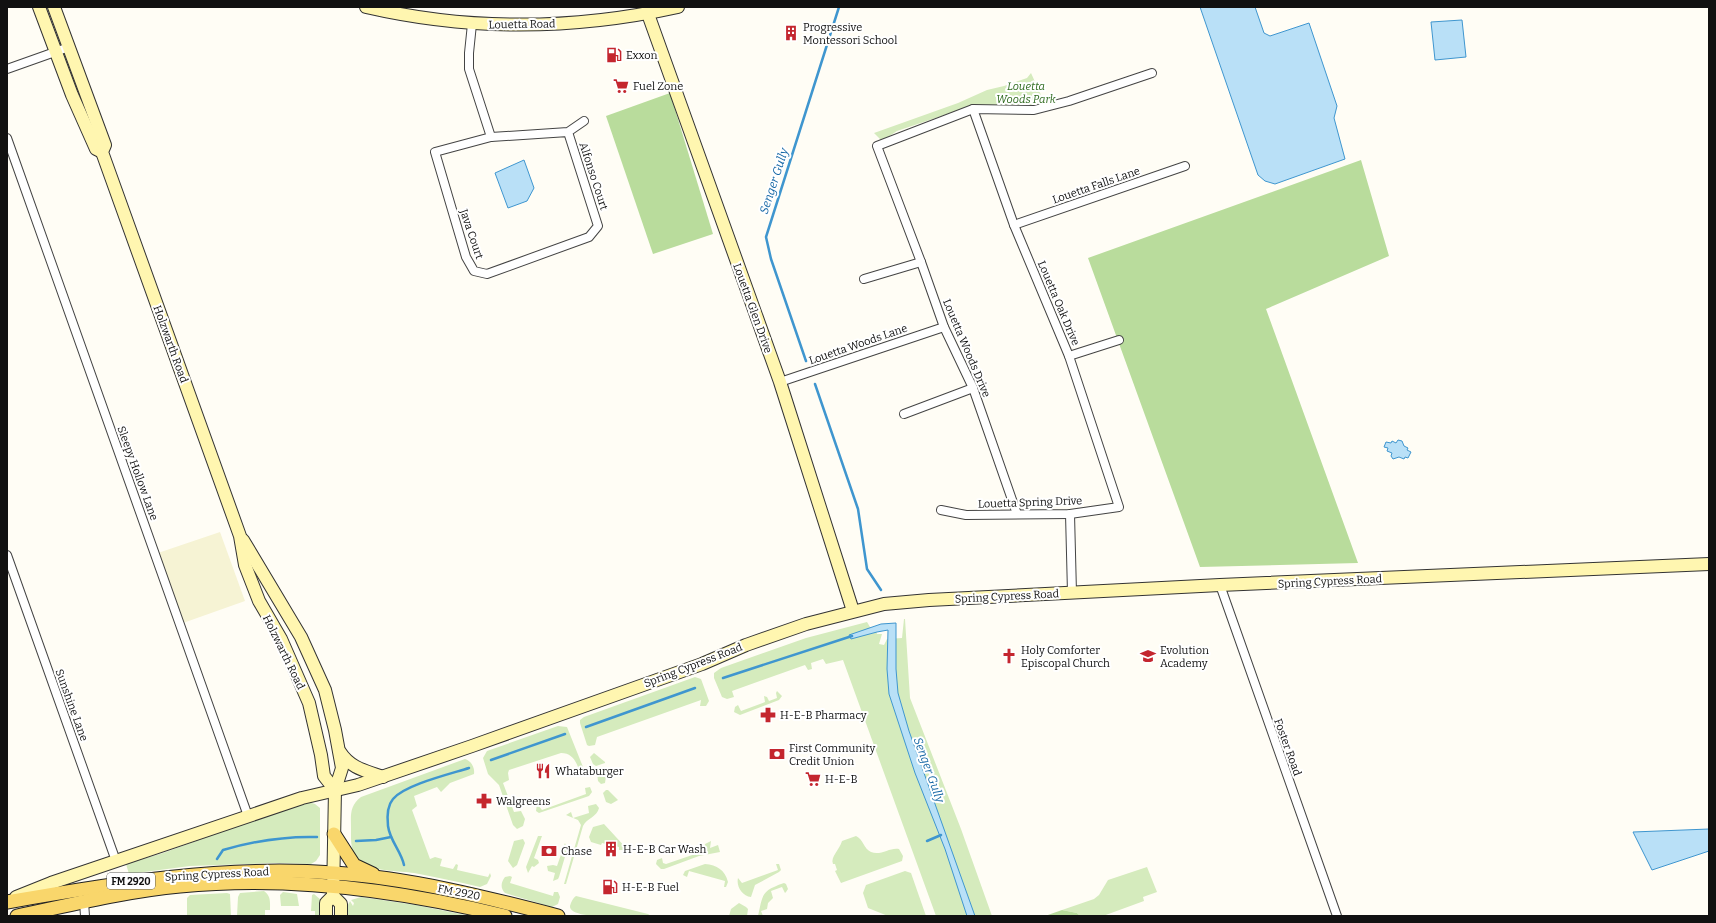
<svg xmlns="http://www.w3.org/2000/svg" width="1716" height="923" font-family="Bitter,serif">
	<style>
		.farmland { fill: #f6f3d4 }
		.green { fill: #d5ebbd }
		.forest { fill: #b9dc9c }
		.water { fill: #b9e0f7; stroke: #3f96cf }
		.lines { fill: none; stroke-linecap: round; stroke-linejoin: round }
		.stream { stroke: #3f96cf; stroke-width: 2.5 }
		.street-casing { stroke: #444; stroke-width: 10 }
		.secondary-casing { stroke: #333; stroke-width: 14 }
		.primary-casing { stroke: #222; stroke-width: 15 }
		.street { stroke: #fff; stroke-width: 8 }
		.secondary { stroke: #fff6b0; stroke-width: 12 }
		.primary { stroke: #f9d66b; stroke-width: 13 }
		.labels { text-anchor: middle; stroke-width: 4; stroke-linejoin: round; paint-order: stroke }
		.shield { fill: #fff; stroke: #585858; stroke-width: 1 }
		.shield-label { font-size: 10px; font-weight: bold; fill: #111 }
		.street-label { font-size: 11px; fill: #111; stroke: #fff }
		.poi-label { font-size: 11px; fill: #111; stroke: #fff; text-anchor: start }
		.park-label { font-size: 11px; font-style: italic; fill: #2f6b1f; stroke: #fff }
		.water-label { font-size: 12px; font-style: italic; fill: #1768a6; stroke: #fff }
	</style>
	<rect width="100%" height="100%" fill="#fffdf5"/>
	<!-- farmland -->
	<path class="farmland" d="M220 532 245 601 183 623 158 553Z"/>
	<!-- green -->
	<g class="green">
		<path d="M1031 73 1045 104 1031 107H968L897 131 882 141 874 133 958 103 987 90 1004 86 1027 78Z"/>
		<path d="M904 619H905L910 698 961 829 992 916H936L843 660 826 664 823 659 811 663 812 669 808 670 805 665 732 691 734 697 727 699 722 697 714 678V673L721 668 806 638 867 622 870 627 875 628 877 634H882L879 644 884 645 887 639 902 638Z"/>
		<path d="M695 677 701 679 709 701 706 706H700L701 700 597 737 595 745 589 746 587 745 580 723V720L584 717Z"/>
		<path d="M777 691 782 696 779 700 740 715 734 712 735 707 738 705 741 711 765 702 764 696 767 697 769 701 777 698 776 693Z"/>
		<path d="M558 726 567 727 585 772 583 775H581C577 764 574 753 561 753L509 770 508 773 509 780 503 783 514 812 521 811 525 819 523 826 517 829 513 825 499 785 488 774 483 758 487 751Z"/>
		<path d="M594 753 605 762V763L596 766 593 764 590 757Z"/>
		<path d="M465 759C471 761 475 767 474 774L450 783 441 792 437 787 414 796 417 806 412 810 430 859 435 857 442 859 440 866 453 869 456 864 458 865 457 870 488 877 490 873 491 876 487 884 480 887C459 882 436 877 414 873 400 871 372 871 361 863 350 855 351 841 351 829 351 816 349 806 361 797Z"/>
		<path d="M605 769 607 770 605 783 601 784 598 781 597 773Z"/>
		<path d="M590 787 592 792 589 796 539 813 536 811 537 804 542 810 586 794 585 788Z"/>
		<path d="M606 790H608L618 800 611 804 606 802 603 793Z"/>
		<path d="M309 802 315 804 320 808V855L316 861 311 864 275 863 190 866 129 874 126 864 163 853 298 804Z"/>
		<path d="M596 804 599 808C597 817 587 818 583 826L566 884H564L581 825 578 820 566 815 571 812 573 818 589 813 588 806Z"/>
		<path d="M604 824 627 849 626 850H619V847L602 843 601 845 591 842 589 837 593 827Z"/>
		<path d="M538 836H542L534 858 538 860 539 863 534 867 532 866 528 873 526 867Z"/>
		<path d="M856 836C863 839 864 849 871 852 881 856 890 847 899 849L903 856 902 861 841 883 835 871 837 870 835 864H833C830 857 840 849 842 841Z"/>
		<path d="M523 839 525 843 517 865 513 868 508 861 514 841Z"/>
		<path d="M711 841 710 848 718 845 720 852 699 856 664 869H661L656 864 657 860 662 858 663 863 666 864 704 851 705 844Z"/>
		<path d="M565 843 567 850 559 877 558 879 553 881 555 873 548 871 547 866 553 865 557 866Z"/>
		<path d="M705 864C717 865 725 870 728 882L726 887H724L725 881 689 871 687 877 683 875 685 871Z"/>
		<path d="M776 864H779L781 870 779 872 755 885 751 897C742 896 736 886 738 878L742 883 778 870Z"/>
		<path d="M1147 867 1157 892 1143 897 1144 901 1103 916H1080L1077 913 1062 910 1094 899 1099 895 1108 880Z"/>
		<path d="M905 871 911 873 926 916H888L868 908 863 893 866 885Z"/>
		<path d="M510 876 512 877 510 883 553 896 554 892H558L560 897 558 904 552 907 505 893C500 888 501 882 505 877Z"/>
		<path d="M784 883 786 884 788 889 786 892 785 893 782 887 771 891 773 898 768 903 767 909 761 911 763 916H758C763 894 761 891 784 883Z"/>
		<path d="M264 891C271 896 270 902 270 910H265V916H237L238 897 240 893Z"/>
		<path d="M283 892 297 894 299 906H281L280 895Z"/>
		<path d="M227 893 230 894 231 916H187V898L190 895Z"/>
		<path d="M314 894 321 900 323 916H315V911H311L312 895Z"/>
		<path d="M576 896 648 914 651 916C640 916 568 921 570 906 571 902 573 898 576 896Z"/>
		<path d="M361 897 416 905 470 916H347L348 905 350 901 353 906 354 903 351 900Z"/>
		<path d="M739 903 746 907 748 909 747 916H729L731 909Z"/>
	</g>
	<!-- forest -->
	<g class="forest">
		<path d="M670 93 713 234 653 254 606 116Z"/>
		<path d="M1361 160 1389 256 1266 309 1358 563 1200 567 1088 258Z"/>
		<path d="M1062 910 1077 913 1080 916H1045Z"/>
	</g>
	<!-- water -->
	<g class="water">
		<path d="M1200 7H1255L1264 33 1270 36 1309 23 1337 106 1334 118 1345 159 1275 184 1265 181 1258 175Z"/>
		<path d="M1462 20 1466 57 1435 60 1431 22Z"/>
		<path d="M524 160 534 188 527 201 508 208 495 173Z"/>
		<path d="M1398 440 1402 441 1404 446 1408 448 1407 450 1411 452 1408 458 1405 457 1404 459 1399 457 1393 459 1391 456 1392 453 1387 451 1388 448 1384 447 1386 442 1391 443 1392 441 1396 443Z"/>
		<path d="M896 623V669L898 693 909 731 975 916H967L945 849 915 773 889 694 887 669 888 630 877 632 851 639 849 635 881 624Z"/>
		<path d="M1709 829V851L1652 870 1633 832Z"/>
	</g>
	<g class="lines">
		<!-- stream -->
		<g class="stream">
			<path d="M806 361 771 259 766 237 839 7"/>
			<path d="M815 384 858 509 867 569 881 590"/>
			<path d="M723 678 852 636"/>
			<path d="M586 727 695 688"/>
			<path d="M491 760 565 734"/>
			<path d="M356 841 376 840 391 837"/>
			<path d="M927 841 941 835"/>
			<path d="M217 859 223 850C254 841 285 836 317 837"/>
			<path d="M404 865C401 851 390 841 388 826 387 817 387 806 393 799 404 785 450 774 469 768"/>
		</g>
		<defs>
			<g id="street">
				<path d="M472 24 469 53V69L491 137"/>
				<path d="M7 69 69 47"/>
				<path d="M568 132 598 226 589 237 487 274 474 271 466 257 435 152 491 137 568 132 584 121"/>
				<path d="M7 138 248 816"/>
				<path d="M1014 225 1185 166"/>
				<path d="M864 279 921 262"/>
				<path d="M1069 356 1119 340"/>
				<path d="M780 382 944 327"/>
				<path d="M904 414 973 388"/>
				<path d="M941 510 966 515 1070 514 1119 507 1069 356 1014 225 973 109"/>
				<path d="M1017 514 973 388 944 327 921 262 877 146 973 109 1034 110 1069 101 1152 73"/>
				<path d="M1070 514 1072 593"/>
				<path d="M7 555 116 861"/>
				<path d="M1220 585 1337 916"/>
				<path d="M84 902 85 916"/>
			</g>
			<g id="secondary">
				<path d="M39 7 72 95 96 149 102 152"/>
				<path d="M54 7 105 145 102 152 240 536 245 565 259 601 281 639 309 703 321 755 324 776 335 790"/>
				<path d="M366 7C470 31 574 30 678 7"/>
				<path d="M648 14 780 382 853 611"/>
				<path d="M243 540 301 637 325 690 335 730 342 768 335 790 333 896 341 904V916"/>
				<path d="M340 752C350 768 366 771 383 777"/>
				<path d="M16 897 51 883 302 798 358 785 472 746 702 664 746 645 806 624 884 604 929 600 1220 585 1709 564"/>
				<path d="M326 916V903L333 896"/>
			</g>
			<g id="primary">
				<path d="M334 834 354 865 373 874"/>
				<path d="M7 902C115 883 224 865 334 873 410 878 485 897 558 916"/>
				<path d="M17 916C70 905 126 891 180 886 289 875 399 890 505 916"/>
			</g>
		</defs>
		<!-- street casing -->
		<use href="#street" class="street-casing"/>
		<!-- secondary casing -->
		<use href="#secondary" class="secondary-casing"/>
		<!-- primary casing -->
		<use href="#primary" class="primary-casing"/>
		<!-- street -->
		<use href="#street" class="street"/>
		<!-- secondary -->
		<use href="#secondary" class="secondary"/>
		<!-- primary -->
		<use href="#primary" class="primary"/>
	</g>
	<!-- icons -->
	<defs>
		<symbol id="building-bare" viewBox="-9 -9 18 18"><path d="M-4-6H4V6H1V3H-1V6H-4ZM-2.5-4.3h1.7v1.8h-1.7ZM.8-4.3h1.7v1.8H.8ZM-2.5-1h1.7V.8h-1.7ZM.8-1h1.7V.8H.8Z" fill="#c4262e" stroke="#fff" stroke-width="2.5" paint-order="stroke"/></symbol>
		<symbol id="fuel-bare" viewBox="-9 -9 18 18"><path d="M-5.5-6h7V0h2V4h1.3V-2.5L3-4.5l.8-.8L6-3V5H2.5V1h-1V6h-7ZM-4.2-4.7v3.2H.2V-4.7Z" fill="#c4262e" stroke="#fff" stroke-width="2.5" paint-order="stroke"/></symbol>
		<symbol id="supermarket-bare" viewBox="-9 -9 18 18"><path d="M-6-5.5h2.5l.6 2H6L4.5 2H-2.5L-4.4-4H-6ZM-1.5 3.2a1.3 1.3 0 1 0 .1 0ZM3 3.2a1.3 1.3 0 1 0 .1 0Z" fill="#c4262e" stroke="#fff" stroke-width="2.5" paint-order="stroke"/></symbol>
		<symbol id="church-bare" viewBox="-9 -9 18 18"><path d="M-1.2-6h2.4v3.5h3.3v2.4h-3.3V6h-2.4V-.1h-3.3v-2.4h3.3Z" fill="#c4262e" stroke="#fff" stroke-width="2.5" paint-order="stroke"/></symbol>
		<symbol id="school-bare" viewBox="-9 -9 18 18"><path d="M0-5L7-2L0 1L-7-2ZM-4 1L0 2.5L4 1V4Q0 6-4 4Z" fill="#c4262e" stroke="#fff" stroke-width="2.5" paint-order="stroke"/></symbol>
		<symbol id="pharmacy-bare" viewBox="-9 -9 18 18"><path d="M-2-6h4v4h4v4h-4v4h-4v-4h-4v-4h4Z" fill="#c4262e" stroke="#fff" stroke-width="2.5" paint-order="stroke"/></symbol>
		<symbol id="bank-bare" viewBox="-9 -9 18 18"><path d="M-6-4H6V4H-6ZM0-2.3a2.3 2.3 0 1 0 0 4.6a2.3 2.3 0 1 0 0-4.6Z" fill="#c4262e" stroke="#fff" stroke-width="2.5" paint-order="stroke"/></symbol>
		<symbol id="restaurant-bare" viewBox="-9 -9 18 18"><path d="M-5-6h1v4h1v-4h1v4h1v-4h1v5L-1.5 .5V6h-2V.5L-5-1ZM5-6V6H3V1.5H1.5Q1.5-4 5-6Z" fill="#c4262e" stroke="#fff" stroke-width="2.5" paint-order="stroke"/></symbol>
	</defs>
	<g fill-rule="evenodd">
		<use href="#building-bare" x="780" y="22" width="22" height="22"/>
		<use href="#fuel-bare" x="603" y="44" width="22" height="22"/>
		<use href="#supermarket-bare" x="610" y="75" width="22" height="22"/>
		<use href="#church-bare" x="998" y="645" width="22" height="22"/>
		<use href="#school-bare" x="1137" y="645" width="22" height="22"/>
		<use href="#pharmacy-bare" x="757" y="704" width="22" height="22"/>
		<use href="#bank-bare" x="766" y="743" width="22" height="22"/>
		<use href="#restaurant-bare" x="532" y="760" width="22" height="22"/>
		<use href="#supermarket-bare" x="802" y="768" width="22" height="22"/>
		<use href="#pharmacy-bare" x="473" y="790" width="22" height="22"/>
		<use href="#building-bare" x="600" y="838" width="22" height="22"/>
		<use href="#bank-bare" x="538" y="840" width="22" height="22"/>
		<use href="#fuel-bare" x="599" y="876" width="22" height="22"/>
	</g>
	<g class="labels">
		<!-- shield labels -->
		<rect class="shield" x="107" y="873" width="48" height="16" rx="3"/>
		<g class="shield-label">
			<text x="131" y="885">FM 2920</text>
		</g>
		<!-- street labels -->
		<g class="street-label">
			<text transform="translate(522 24) rotate(-1)" y="4">Louetta Road</text>
			<text transform="translate(594 176) rotate(72)" y="4">Alfonso Court</text>
			<text transform="translate(1096 185) rotate(-19)" y="4">Louetta Falls Lane</text>
			<text transform="translate(472 234) rotate(71)" y="4">Java Court</text>
			<text transform="translate(1059 303) rotate(67)" y="4">Louetta Oak Drive</text>
			<text transform="translate(753 308) rotate(70)" y="4">Louetta Glen Drive</text>
			<text transform="translate(171 344) rotate(70)" y="4">Holzwarth Road</text>
			<text transform="translate(858 344) rotate(-19)" y="4">Louetta Woods Lane</text>
			<text transform="translate(967 348) rotate(67)" y="4">Louetta Woods Drive</text>
			<text transform="translate(138 473) rotate(70)" y="4">Sleepy Hollow Lane</text>
			<text transform="translate(1030 502) rotate(-2)" y="4">Louetta Spring Drive</text>
			<text transform="translate(1330 581) rotate(-3)" y="4">Spring Cypress Road</text>
			<text transform="translate(1007 596) rotate(-3)" y="4">Spring Cypress Road</text>
			<text transform="translate(284 652) rotate(64)" y="4">Holzwarth Road</text>
			<text transform="translate(693 665) rotate(-21)" y="4">Spring Cypress Road</text>
			<text transform="translate(72 705) rotate(70)" y="4">Sunshine Lane</text>
			<text transform="translate(1288 747) rotate(70)" y="4">Foster Road</text>
			<text transform="translate(217 874) rotate(-3)" y="4">Spring Cypress Road</text>
			<text transform="translate(459 892) rotate(11)" y="4">FM 2920</text>
		</g>
		<!-- poi labels -->
		<g class="poi-label">
			<text x="803" y="31">Progressive<tspan x="803" dy="13">Montessori School</tspan></text>
			<text x="626" y="59">Exxon</text>
			<text x="633" y="90">Fuel Zone</text>
			<text x="1021" y="654">Holy Comforter<tspan x="1021" dy="13">Episcopal Church</tspan></text>
			<text x="1160" y="654">Evolution<tspan x="1160" dy="13">Academy</tspan></text>
			<text x="780" y="719">H-E-B Pharmacy</text>
			<text x="789" y="752">First Community<tspan x="789" dy="13">Credit Union</tspan></text>
			<text x="555" y="775">Whataburger</text>
			<text x="825" y="783">H-E-B</text>
			<text x="496" y="805">Walgreens</text>
			<text x="623" y="853">H-E-B Car Wash</text>
			<text x="561" y="855">Chase</text>
			<text x="622" y="891">H-E-B Fuel</text>
		</g>
		<!-- park labels -->
		<g class="park-label">
			<text x="1026" y="90">Louetta<tspan x="1026" dy="13">Woods Park</tspan></text>
		</g>
		<!-- water labels -->
		<g class="water-label">
			<text transform="translate(774 181) rotate(-72)" y="4">Senger Gully</text>
			<text transform="translate(929 770) rotate(70)" y="4">Senger Gully</text>
		</g>
	</g>
	<!-- border -->
	<rect width="1716" height="923" fill="none" stroke="#111111" stroke-width="16"/>
</svg>
